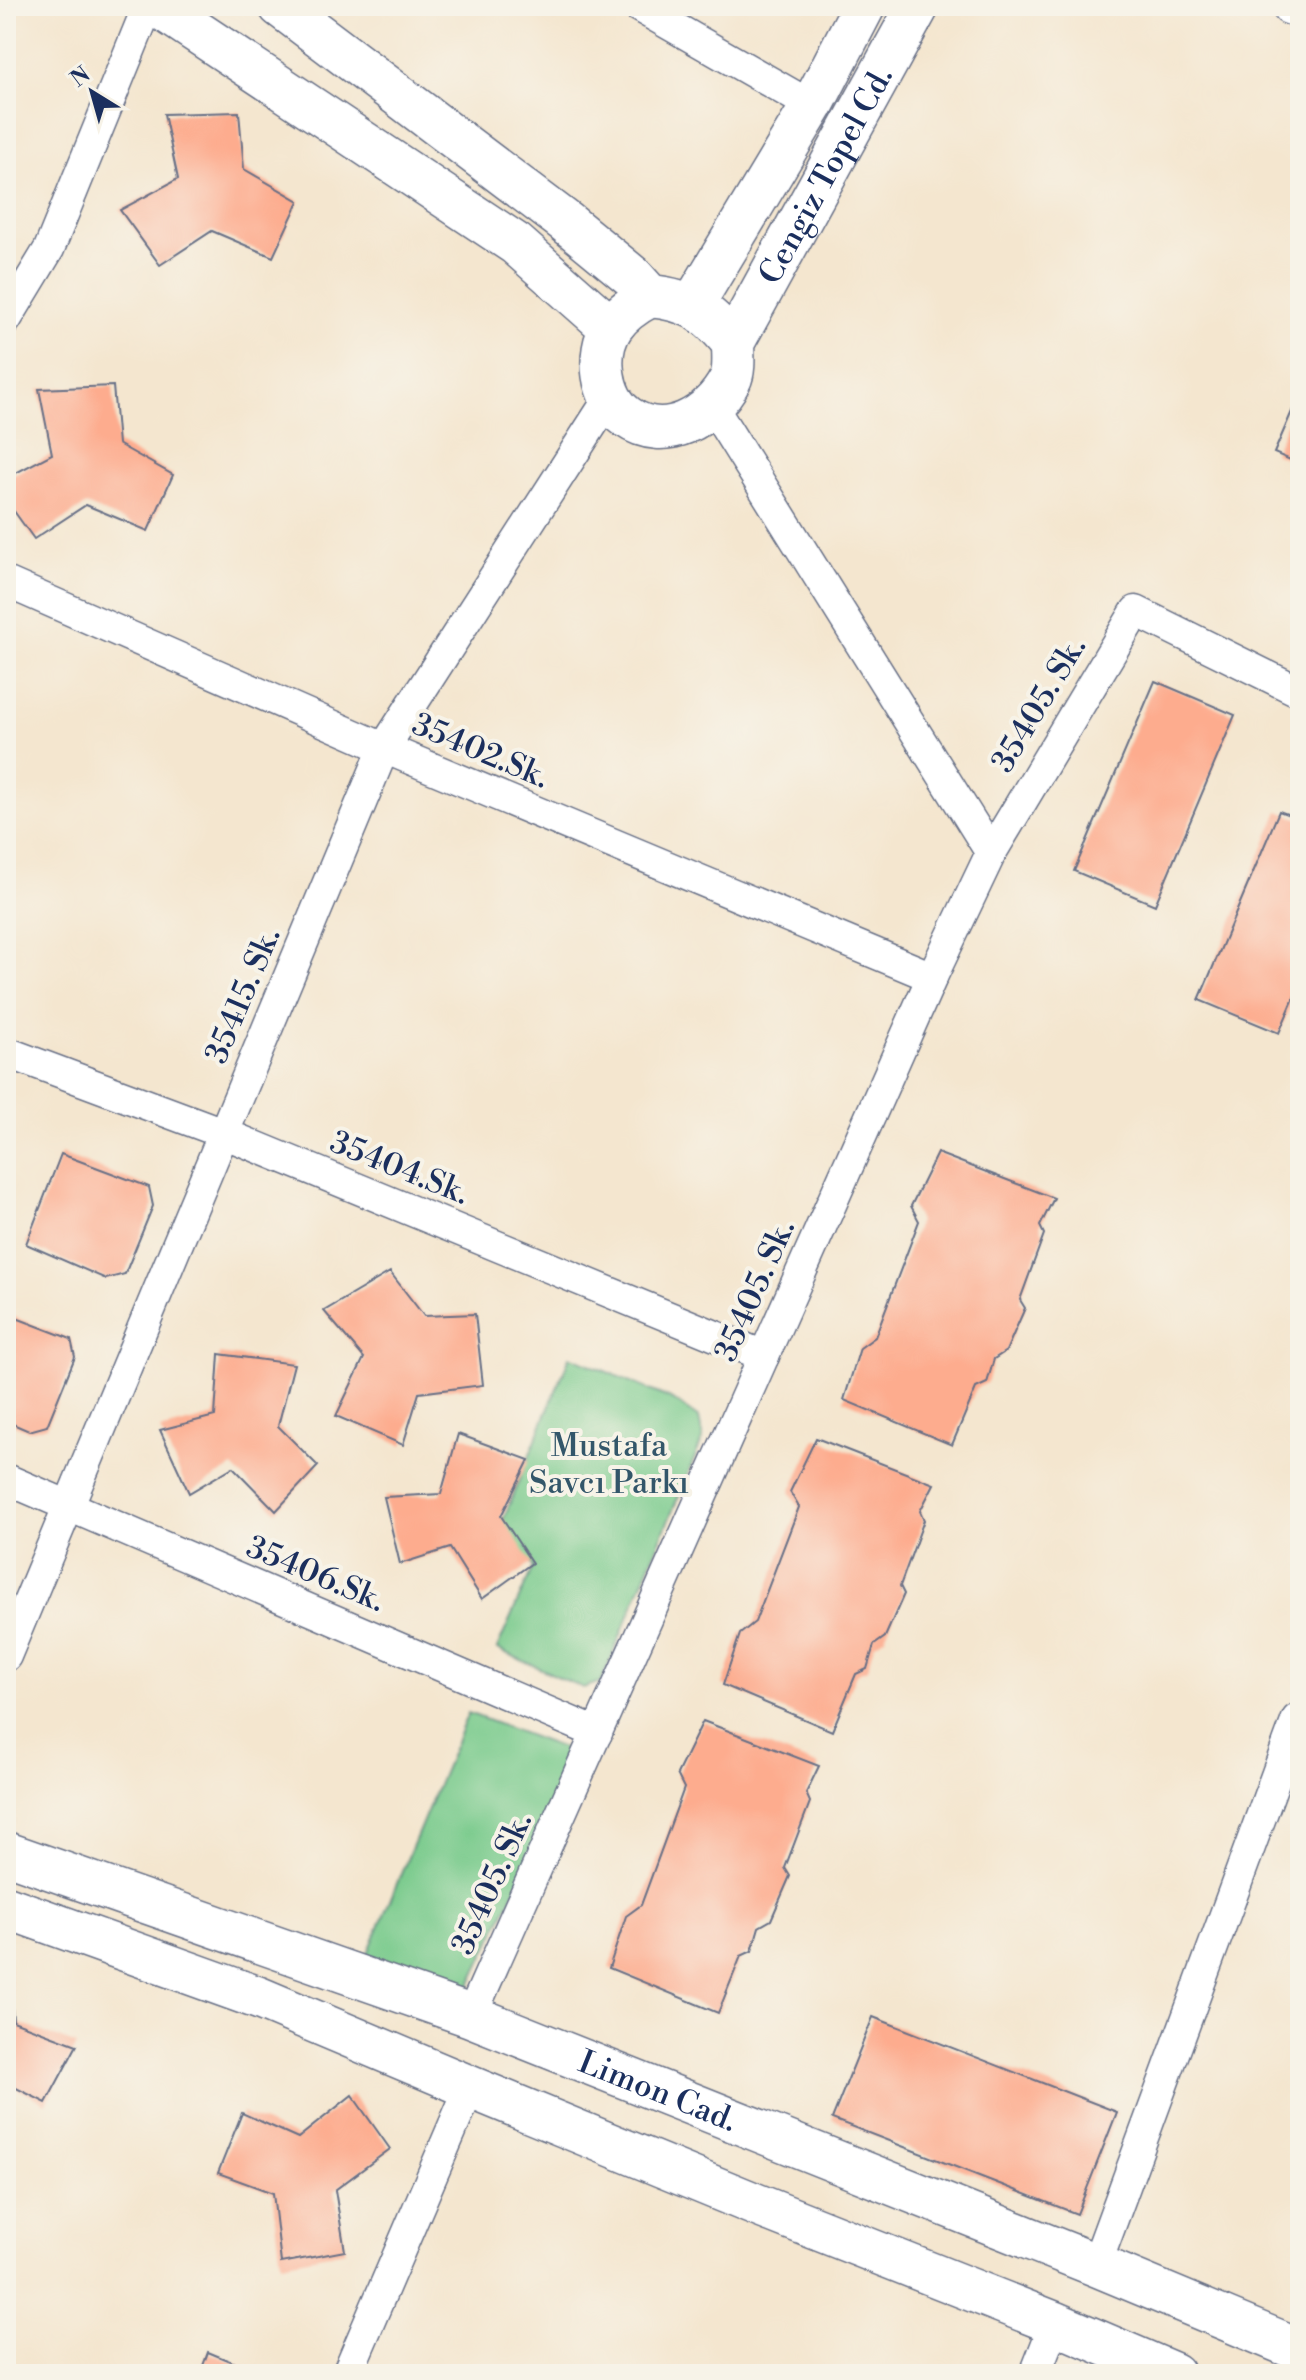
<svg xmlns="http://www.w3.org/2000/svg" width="1306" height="2380" font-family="'Libre Bodoni',serif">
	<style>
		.green { fill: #7acb8d; stroke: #4a7d76; stroke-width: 2 }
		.building { fill: #fdac8e }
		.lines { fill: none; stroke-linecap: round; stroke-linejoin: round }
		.street-casing { stroke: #676f86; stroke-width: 33 }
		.secondary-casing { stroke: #676f86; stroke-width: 45 }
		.street { stroke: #fff; stroke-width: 30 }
		.secondary { stroke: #fff; stroke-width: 42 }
		.labels { text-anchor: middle; stroke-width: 8; stroke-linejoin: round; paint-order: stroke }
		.street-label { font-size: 32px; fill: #1b2f5e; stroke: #f7f3e8 }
		.park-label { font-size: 32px; fill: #33566a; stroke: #f7f3e8 }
	</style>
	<rect width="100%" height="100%" fill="#f7f3e8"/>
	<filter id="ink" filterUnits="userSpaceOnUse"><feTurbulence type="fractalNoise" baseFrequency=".0125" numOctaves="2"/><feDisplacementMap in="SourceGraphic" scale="16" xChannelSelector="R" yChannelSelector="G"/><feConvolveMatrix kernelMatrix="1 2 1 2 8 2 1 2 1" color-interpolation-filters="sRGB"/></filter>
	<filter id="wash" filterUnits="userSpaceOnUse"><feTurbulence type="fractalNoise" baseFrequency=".006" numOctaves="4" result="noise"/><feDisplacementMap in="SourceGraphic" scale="32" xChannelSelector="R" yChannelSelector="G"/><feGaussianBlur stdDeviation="1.8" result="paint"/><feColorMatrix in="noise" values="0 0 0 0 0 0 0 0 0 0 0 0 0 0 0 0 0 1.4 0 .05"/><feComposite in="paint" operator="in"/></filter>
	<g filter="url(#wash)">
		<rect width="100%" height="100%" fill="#f4e6cf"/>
		<!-- green -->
		<g class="green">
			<path d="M570 1356 673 1400 699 1418 703 1438 601 1682 583 1688 497 1649 533 1567 500 1527Z"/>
			<path d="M468 1713 563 1748 573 1769 462 2001 363 1965Z"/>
		</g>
		<g id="blocks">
			<!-- building -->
			<g class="building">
				<path d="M239 112 244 169 299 201 273 257 212 231 160 265 120 210 178 179 164 114Z"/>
				<path d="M113 386 118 444 173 475 148 531 86 505 34 539 6 500V478L52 454 39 389Z"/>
				<path d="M1300 393V464L1274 453Z"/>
				<path d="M1155 681 1235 715 1155 905 1074 871Z"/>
				<path d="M1279 811 1300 819V984L1279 1033 1199 1000Z"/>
				<path d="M937 1153 1054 1198 1040 1226 1044 1234 1020 1300 1025 1308 1006 1351 994 1359 987 1383 976 1388 952 1445 844 1400 860 1348 875 1337 919 1221 911 1206Z"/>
				<path d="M61 1154 149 1187 153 1206 125 1274 106 1279 26 1244Z"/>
				<path d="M390 1272 424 1316 475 1314 483 1385 419 1393 403 1445 336 1416 364 1358 324 1311Z"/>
				<path d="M6 1314 71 1339 75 1357 47 1426 29 1431 6 1421Z"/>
				<path d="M219 1354 294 1364 278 1426 318 1466 276 1511 233 1467 189 1493 160 1430 215 1416Z"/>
				<path d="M458 1434 529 1460 501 1516 532 1563 482 1599 450 1548 400 1564 384 1497 441 1494Z"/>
				<path d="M816 1438 934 1484 920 1511 924 1520 900 1586 904 1594 885 1637 874 1645 867 1669 856 1674 832 1731 723 1685 740 1634 755 1622 799 1507 790 1492Z"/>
				<path d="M703 1721 819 1766 806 1793 810 1802 785 1868 790 1876 771 1920 759 1927 752 1951 741 1956 718 2013 609 1968 626 1916 641 1905 684 1788 677 1774Z"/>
				<path d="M6 1951H8L13 2021 77 2045 46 2103 6 2083Z"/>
				<path d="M873 2017 1117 2112 1077 2214 832 2119Z"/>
				<path d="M352 2095 390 2149 335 2190 345 2251 281 2263 273 2193 218 2173 242 2113 298 2138Z"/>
				<path d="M208 2352 261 2374H200Z"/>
			</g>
		</g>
	</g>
	<g filter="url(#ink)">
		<use href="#blocks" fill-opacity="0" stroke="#676f86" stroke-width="2"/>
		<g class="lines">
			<defs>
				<g id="street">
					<path d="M637 6 812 106"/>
					<path d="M1289 6 1288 9 1300 13"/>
					<path d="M6 320 49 249 148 6"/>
					<path d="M712 406 991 853"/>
					<path d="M6 582 384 748 932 977"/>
					<path d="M6 1052 223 1133 764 1356"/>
					<path d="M6 1479 597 1733"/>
					<path d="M6 1656 384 748 610 397"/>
					<path d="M471 2016 932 977 991 853 1136 611 1300 692"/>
					<path d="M1096 2265 1297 1719"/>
					<path d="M347 2374 470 2087"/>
					<path d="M1035 2374 1055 2323"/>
				</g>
				<g id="secondary">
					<path d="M158 6 516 244 611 328"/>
					<path d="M280 6 566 222 633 277 650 296C691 300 708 312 733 343"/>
					<path id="s1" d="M650 296C635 304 621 313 612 327 595 353 601 399 627 417 665 444 711 417 730 380 735 370 733 354 733 343L918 6"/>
					<path d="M692 306 812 106 864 6"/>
					<path id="s2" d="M6 1853 471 2016 1096 2265 1300 2350"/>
					<path d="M6 1907 259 1998 470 2087 757 2205 1055 2323 1174 2374"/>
				</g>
			</defs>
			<!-- street casing -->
			<use href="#street" class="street-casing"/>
			<!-- secondary casing -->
			<use href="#secondary" class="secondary-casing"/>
			<!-- street -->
			<use href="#street" class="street"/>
			<!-- secondary -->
			<use href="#secondary" class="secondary"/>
		</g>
	</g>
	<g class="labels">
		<!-- street labels -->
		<g class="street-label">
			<text dy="11" stroke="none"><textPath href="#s1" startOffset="502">Cengiz Topel Cd.</textPath></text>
			<text transform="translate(1038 704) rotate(-59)" y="11">35405. Sk.</text>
			<text transform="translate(481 750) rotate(23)" y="11">35402.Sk.</text>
			<text transform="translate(242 995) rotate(-67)" y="11">35415. Sk.</text>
			<text transform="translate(400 1167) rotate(22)" y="11">35404.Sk.</text>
			<text transform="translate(754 1290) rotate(-66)" y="11">35405. Sk.</text>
			<text transform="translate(316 1573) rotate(23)" y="11">35406.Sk.</text>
			<text transform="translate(491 1883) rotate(-66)" y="11">35405. Sk.</text>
			<text dy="11" stroke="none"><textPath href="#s2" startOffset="694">Limon Cad.</textPath></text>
		</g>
		<!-- park labels -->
		<g class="park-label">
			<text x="609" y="1456">Mustafa<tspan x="609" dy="37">Savcı Parkı</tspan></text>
		</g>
	</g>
	<!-- margin -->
	<rect width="1306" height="2380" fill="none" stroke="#f7f3e8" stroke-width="32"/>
	<!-- north arrow -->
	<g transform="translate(92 92) rotate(323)" stroke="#f7f3e8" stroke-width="6" paint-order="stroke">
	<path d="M0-6L14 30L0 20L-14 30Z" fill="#1b2f5e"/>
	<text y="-12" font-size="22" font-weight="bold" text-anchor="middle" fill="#1b2f5e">N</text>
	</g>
</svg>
